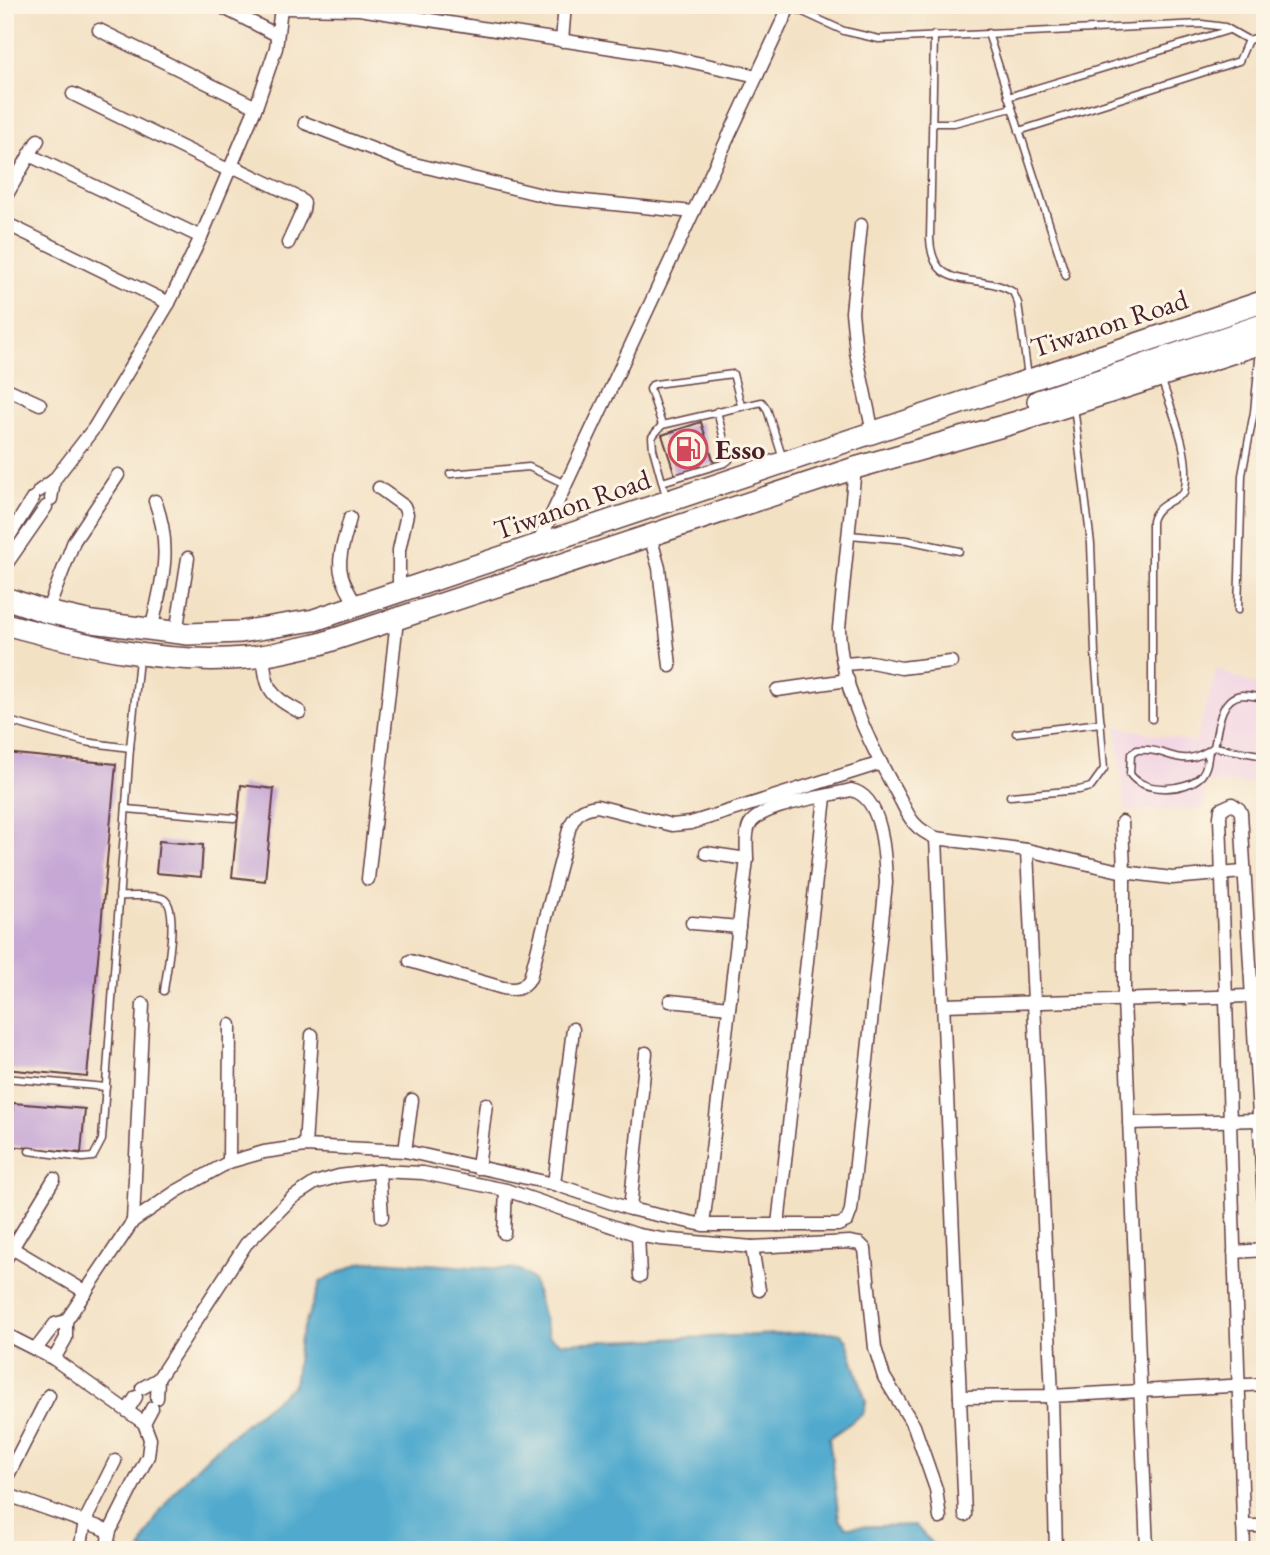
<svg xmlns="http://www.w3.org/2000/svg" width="1270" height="1555" font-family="'EB Garamond',serif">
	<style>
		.built { fill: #f1d0e4 }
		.water { fill: #51aace; stroke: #4e647c; stroke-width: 2 }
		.building { fill: #c6a7d5 }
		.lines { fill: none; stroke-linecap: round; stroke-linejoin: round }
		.lane-casing { stroke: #633c42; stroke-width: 9 }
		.street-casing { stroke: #633c42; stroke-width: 15 }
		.primary-casing { stroke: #633c42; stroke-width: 24 }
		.lane { stroke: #fff; stroke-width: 6 }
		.street { stroke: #fff; stroke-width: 12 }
		.primary { stroke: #fff; stroke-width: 21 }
		.labels { text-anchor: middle; stroke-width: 6; stroke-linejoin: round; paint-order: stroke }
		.street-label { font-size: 28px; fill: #4a1f2b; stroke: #fcf5e5 }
		.poi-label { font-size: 28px; font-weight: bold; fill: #4a1f2b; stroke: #fcf5e5; text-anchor: start }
	</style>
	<rect width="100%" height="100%" fill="#fcf5e5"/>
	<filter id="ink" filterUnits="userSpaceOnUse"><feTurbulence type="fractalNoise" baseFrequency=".0143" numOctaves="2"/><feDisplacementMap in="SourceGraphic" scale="14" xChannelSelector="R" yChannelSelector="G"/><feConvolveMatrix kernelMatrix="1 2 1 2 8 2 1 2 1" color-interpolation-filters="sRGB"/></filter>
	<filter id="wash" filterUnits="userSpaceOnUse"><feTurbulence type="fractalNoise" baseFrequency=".00686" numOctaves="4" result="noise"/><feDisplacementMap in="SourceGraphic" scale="28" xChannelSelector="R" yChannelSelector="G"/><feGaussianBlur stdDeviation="1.57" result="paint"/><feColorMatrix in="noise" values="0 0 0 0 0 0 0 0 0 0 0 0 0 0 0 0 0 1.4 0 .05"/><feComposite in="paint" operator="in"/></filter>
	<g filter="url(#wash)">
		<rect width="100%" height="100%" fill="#f3e1c4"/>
		<!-- built -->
		<path class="built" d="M1217 669 1265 689V784L1205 783 1203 808 1125 811 1116 726 1195 743Z"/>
		<!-- water -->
		<path class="water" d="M378 1261 520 1270 533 1280 549 1336 561 1343 831 1332 841 1334 847 1341 866 1402 863 1414 829 1438 839 1519 846 1527 915 1525 933 1545 934 1550H141C163 1483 241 1427 294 1385L300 1338 321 1281 360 1263Z"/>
		<g id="blocks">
			<!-- building -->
			<g class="building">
				<path d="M701 422 714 463 675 475 662 435Z"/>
				<path d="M5 753 116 764 87 1077 5 1069Z"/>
				<path d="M241 785 274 789 265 881 232 877Z"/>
				<path d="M159 841 203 845 201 877 156 873Z"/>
				<path d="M13 1103 85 1109 81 1153 10 1146Z"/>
			</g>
		</g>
	</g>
	<g filter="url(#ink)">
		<use href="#blocks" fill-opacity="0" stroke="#633c42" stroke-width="2"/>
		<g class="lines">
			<defs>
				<g id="lane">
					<path d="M790 6 844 31 879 39 1202 24 1225 27 1248 40 1265 36"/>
					<path d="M988 33 1066 276"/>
					<path d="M934 35 930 239C933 295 979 271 1013 292L1018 303 1028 377"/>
					<path d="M1008 97 1229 30"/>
					<path d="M933 123H954L1012 108"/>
					<path d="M1019 131 1239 61 1248 40"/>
					<path d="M662 425 650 389 652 385 655 384 733 374 741 405"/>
					<path d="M450 474 529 467 565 484"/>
					<path d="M662 482 725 463 729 460 717 411"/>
					<path d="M666 496 653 449 652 437 662 425 762 402 767 409 783 459"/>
					<path d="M849 535 907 540 959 551"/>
					<path d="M1238 610 1242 475 1254 412 1260 349"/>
					<path d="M1152 719V521C1156 505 1172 502 1184 493 1193 456 1172 413 1161 378"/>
					<path d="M5 720 85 742 130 748"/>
					<path d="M1016 733 1101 723"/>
					<path d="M1214 747 1265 756"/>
					<path d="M1209 750C1208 759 1207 769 1201 776 1185 792 1142 793 1130 774L1131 754 1137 750C1171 747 1178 772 1214 747 1218 730 1219 697 1242 695 1249 695 1258 697 1265 698"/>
					<path d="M1010 796 1079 790 1091 787 1104 769 1095 653 1091 544 1074 406"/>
					<path d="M126 809 234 818"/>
					<path d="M119 896C132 897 154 894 164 899 180 909 166 973 164 991"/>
					<path d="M5 1078 106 1087"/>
					<path d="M29 1151 83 1158 93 1157 102 1140 130 748 139 659"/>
				</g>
				<g id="street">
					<path d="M218 5 277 35"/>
					<path d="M271 5 281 8 359 9 670 57 757 76"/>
					<path d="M99 30 256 107"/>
					<path d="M562 41 565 5"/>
					<path d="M73 94 230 171"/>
					<path d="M305 123 406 162 554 198 693 212"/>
					<path d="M29 155 201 237"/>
					<path d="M232 166 299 198 304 203 303 210 288 243"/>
					<path d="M5 198 38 140"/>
					<path d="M5 223 169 303"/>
					<path d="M861 225 852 312 856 352 873 433"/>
					<path d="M5 388 40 404"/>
					<path d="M855 468 839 628C840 685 870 745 898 795 903 804 907 815 914 823 920 830 927 834 936 838L1027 850 1124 872 1172 878 1243 872"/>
					<path d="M379 488 404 506 407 514 399 550V593"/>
					<path d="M39 491 54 480 94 428 169 303 201 237 256 107 276 48 281 8"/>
					<path d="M51 499 54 480"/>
					<path d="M350 518C339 561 332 567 357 606"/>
					<path d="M650 536 659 568 670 666"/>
					<path d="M5 543 33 498"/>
					<path d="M538 544 790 5"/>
					<path d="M5 566 46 507"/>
					<path d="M47 612 74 541 118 475"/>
					<path d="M151 630C162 583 173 548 155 501"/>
					<path d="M176 633 188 558"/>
					<path d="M263 655C267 691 268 694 300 712"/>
					<path d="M844 664 871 662 901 668 951 662"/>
					<path d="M777 690 848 680"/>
					<path d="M1122 822 1124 872V999L1147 1550"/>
					<path d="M936 838 965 1515"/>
					<path d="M1027 850 1052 1396 1056 1550"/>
					<path d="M706 853 747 859"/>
					<path d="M368 879 397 620"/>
					<path d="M692 923 739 927"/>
					<path d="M410 961 503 988C516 990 522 990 530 978L570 826C577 812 582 808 597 806L672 825 691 823 881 763"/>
					<path d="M670 1001 729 1007"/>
					<path d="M944 1005 1250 996"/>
					<path d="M1129 1123 1259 1120"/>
					<path d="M305 1146 312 1035"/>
					<path d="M405 1151 412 1100"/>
					<path d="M229 1162 230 1025"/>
					<path d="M478 1168 486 1104"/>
					<path d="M379 1171 382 1217"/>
					<path d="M554 1184 573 1029"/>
					<path d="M630 1209 646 1053"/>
					<path d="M133 1221 143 1004"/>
					<path d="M778 1225 825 797"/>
					<path d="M504 1233 506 1190"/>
					<path d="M638 1235 640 1276"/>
					<path d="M5 1244 86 1292"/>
					<path d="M752 1247 759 1290"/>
					<path d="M1234 1252 1265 1250"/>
					<path d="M5 1260 54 1179"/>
					<path d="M5 1334 54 1359 144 1423 150 1439 148 1456 110 1531 106 1550"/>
					<path d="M36 1349 55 1324 66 1321"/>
					<path d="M54 1359 66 1338V1321L133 1221 177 1191 229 1162 264 1152 305 1146 405 1151 554 1184 630 1209 703 1225H838L847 1221 851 1210 886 883C885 856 883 796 851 790 829 796 757 805 749 826 745 835 747 849 747 859L703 1225"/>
					<path d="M142 1388 158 1379 246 1244 292 1198 315 1183 339 1176 379 1171 423 1173 506 1190 638 1235 661 1239 752 1247 849 1242 860 1244 865 1249 875 1348 884 1377 914 1426 936 1489 940 1518"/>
					<path d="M960 1397 1052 1396 1265 1384"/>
					<path d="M157 1398 158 1379"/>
					<path d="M127 1411 136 1397"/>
					<path d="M144 1423 152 1408"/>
					<path d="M5 1481 49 1395"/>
					<path d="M5 1494 110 1531"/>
					<path d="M1243 1526H1265"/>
					<path d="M80 1550 85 1521 115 1461"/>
					<path d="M1244 1550 1220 817 1221 809 1232 804 1239 809 1241 813 1265 1217"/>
				</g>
				<g id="primary">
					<path d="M1038 401 1265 324"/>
					<path d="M5 598 47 612 92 622 188 634 241 632 314 620 1265 301"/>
					<path d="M5 624C83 645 164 665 245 658 270 656 295 649 320 644L855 468 1017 422 1265 342"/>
				</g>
			</defs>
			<!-- lane casing -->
			<use href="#lane" class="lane-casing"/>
			<!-- street casing -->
			<use href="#street" class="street-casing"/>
			<!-- primary casing -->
			<use href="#primary" class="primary-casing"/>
			<!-- lane -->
			<use href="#lane" class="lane"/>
			<!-- street -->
			<use href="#street" class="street"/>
			<!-- primary -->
			<use href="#primary" class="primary"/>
		</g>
	</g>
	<!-- icons -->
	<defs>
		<symbol id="fuel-ring" viewBox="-11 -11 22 22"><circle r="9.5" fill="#fcf5e5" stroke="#d1495b" stroke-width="1.5"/><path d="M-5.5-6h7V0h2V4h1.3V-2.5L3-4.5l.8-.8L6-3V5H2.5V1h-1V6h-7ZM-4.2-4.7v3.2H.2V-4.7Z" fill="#d1495b"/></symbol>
	</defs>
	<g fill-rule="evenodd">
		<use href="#fuel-ring" x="666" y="427" width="44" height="44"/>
	</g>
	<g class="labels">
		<!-- street labels -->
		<g class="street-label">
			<text transform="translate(1109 323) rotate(-18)" y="10">Tiwanon Road</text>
			<text transform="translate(572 504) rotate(-19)" y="10">Tiwanon Road</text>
		</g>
		<!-- poi labels -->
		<g class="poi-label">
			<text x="715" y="459">Esso</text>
		</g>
	</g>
	<!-- margin -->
	<rect width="1270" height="1555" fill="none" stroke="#fcf5e5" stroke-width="28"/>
</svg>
